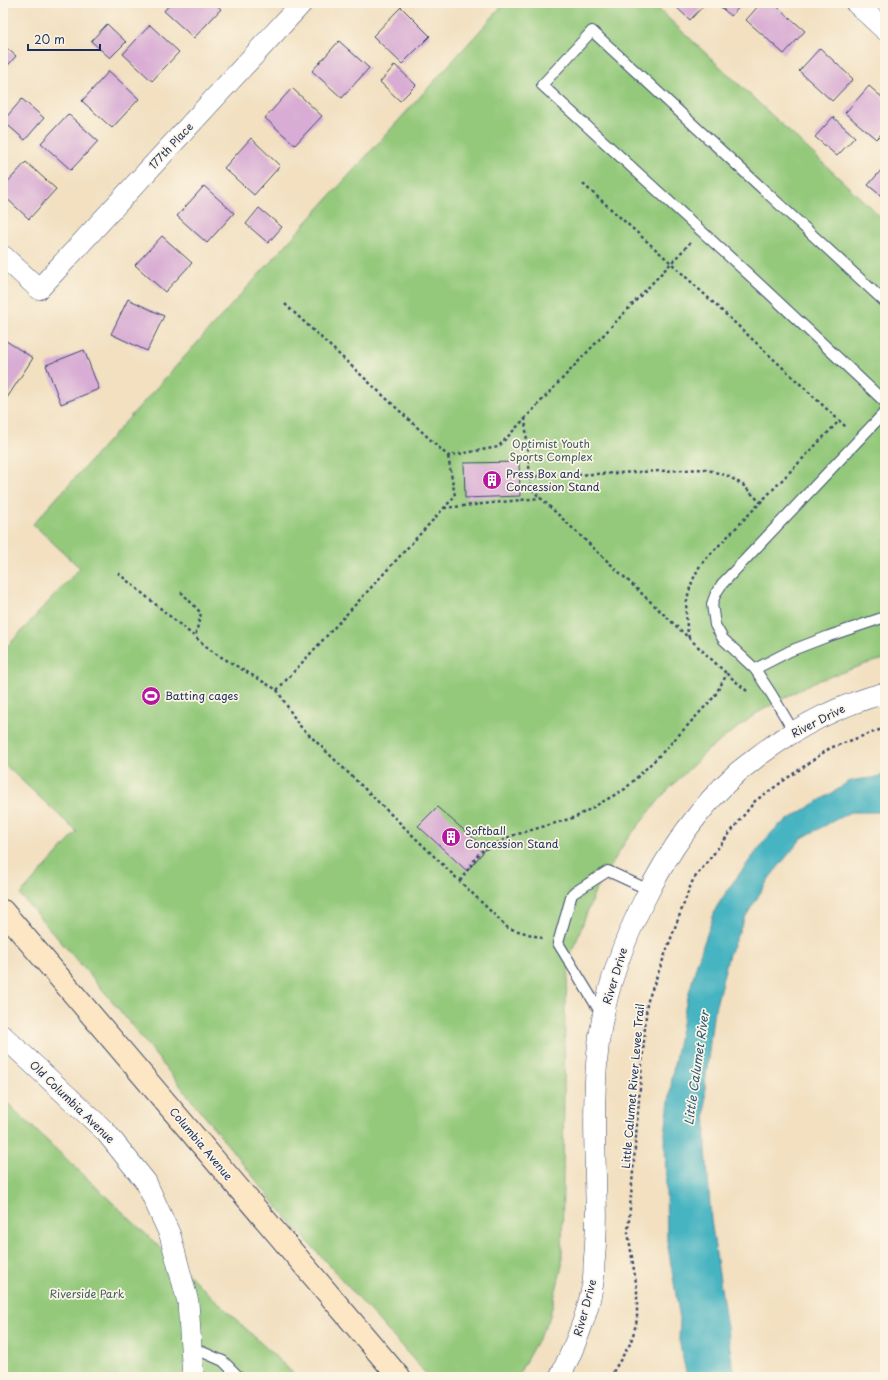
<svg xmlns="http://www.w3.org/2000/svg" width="888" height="1380" font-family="'Playpen Sans',sans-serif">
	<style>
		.green { fill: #94c97b; stroke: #587c6c }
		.water { fill: #46b4c1; stroke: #307290 }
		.building { fill: #d8acd4 }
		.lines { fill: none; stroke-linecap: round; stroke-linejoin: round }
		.lane-casing { stroke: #3b4a6d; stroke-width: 12 }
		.street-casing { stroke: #3b4a6d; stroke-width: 22 }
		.secondary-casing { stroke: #3b4a6d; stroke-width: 24 }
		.path { stroke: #3b4a6d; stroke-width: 2.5; stroke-dasharray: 3 3; stroke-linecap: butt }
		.lane { stroke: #fff; stroke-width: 10 }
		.street { stroke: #fff; stroke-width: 21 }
		.secondary { stroke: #fce6c4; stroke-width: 22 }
		.labels { text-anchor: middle; stroke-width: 3.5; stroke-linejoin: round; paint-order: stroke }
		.street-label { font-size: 11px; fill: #1b2f5e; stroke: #fcf5e5 }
		.park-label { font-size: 11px; fill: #3f5d67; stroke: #fcf5e5 }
		.poi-label { font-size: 11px; fill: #1b2f5e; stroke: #fcf5e5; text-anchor: start }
		.water-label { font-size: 12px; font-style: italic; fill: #28577c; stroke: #fcf5e5 }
	</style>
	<rect width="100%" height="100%" fill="#fcf5e5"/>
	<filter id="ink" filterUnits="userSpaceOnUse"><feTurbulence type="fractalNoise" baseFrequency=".025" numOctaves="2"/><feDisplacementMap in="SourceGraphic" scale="8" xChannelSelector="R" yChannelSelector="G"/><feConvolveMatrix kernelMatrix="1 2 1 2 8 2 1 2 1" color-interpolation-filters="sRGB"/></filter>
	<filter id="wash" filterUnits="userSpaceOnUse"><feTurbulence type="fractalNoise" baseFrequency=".012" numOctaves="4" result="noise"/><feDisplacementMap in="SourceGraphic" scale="16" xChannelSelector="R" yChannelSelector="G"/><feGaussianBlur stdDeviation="0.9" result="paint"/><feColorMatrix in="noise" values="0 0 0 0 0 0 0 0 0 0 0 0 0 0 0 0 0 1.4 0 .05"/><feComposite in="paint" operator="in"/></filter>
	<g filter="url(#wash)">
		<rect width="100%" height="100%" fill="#f2e0c1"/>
		<!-- green -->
		<g class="green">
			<path d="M505 3H652L885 221V659L869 663 814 682 757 713 708 750 664 794 625 842 594 894 570 958 565 1006 562 1266 549 1319 517 1377H429L284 1215 108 996 20 895 77 832 3 763V651L80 568 33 524Z"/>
			<path d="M3 1099 297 1377H3Z"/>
		</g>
		<!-- water -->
		<path class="water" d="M885 772V812H850L802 838 770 877 746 916 729 954 713 1017 705 1084 706 1149 711 1220 732 1362 736 1377H687L679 1340 680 1319 667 1241 665 1133 673 1070 685 1008 697 963 716 908 731 885 766 839 778 826 840 788C853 774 874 783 885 772Z"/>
		<g id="blocks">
			<!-- building -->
			<g class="building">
				<path d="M171 3H214L221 9 194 38 164 11Z"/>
				<path d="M672 3H706L690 20Z"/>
				<path d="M716 3H743L731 16Z"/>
				<path d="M761 3H773L805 31 784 54 746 20Z"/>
				<path d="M401 7 430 36 402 64 373 36Z"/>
				<path d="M107 24 126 42 110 58 91 41Z"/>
				<path d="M150 25 179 52 152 81 123 54Z"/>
				<path d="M339 41 369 68 342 98 312 71Z"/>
				<path d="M3 45 16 56 3 71Z"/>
				<path d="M820 48 853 79 832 101 799 71Z"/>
				<path d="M395 65 416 85 400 101 380 82Z"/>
				<path d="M109 71 139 99 112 128 82 101Z"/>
				<path d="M869 86 885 100V130L876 139 845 113Z"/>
				<path d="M292 88 322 116 295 145 265 118Z"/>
				<path d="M22 99 44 118 25 140 3 121Z"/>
				<path d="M68 114 98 141 71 170 41 143Z"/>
				<path d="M833 117 855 137 837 156 815 137Z"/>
				<path d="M251 138 280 166 254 195 224 168Z"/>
				<path d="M26 162 56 189 29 219 3 195V187Z"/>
				<path d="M884 167 885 168V199L868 185Z"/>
				<path d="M204 186 234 213 207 243 177 216Z"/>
				<path d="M259 208 282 227 268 243 246 224Z"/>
				<path d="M162 236 192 263 165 292 135 265Z"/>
				<path d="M128 299 164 316 147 351 111 334Z"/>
				<path d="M3 339 33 358 3 404Z"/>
				<path d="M84 350 99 389 61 404 46 365Z"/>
				<path d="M519 462 520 496 465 498 464 463Z"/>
				<path d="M437 807 486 849 467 871 418 826Z"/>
			</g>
		</g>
	</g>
	<g filter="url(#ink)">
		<use href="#blocks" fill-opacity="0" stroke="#3b4a6d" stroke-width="1"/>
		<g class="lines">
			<defs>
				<g id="lane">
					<path d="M885 302 592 31 542 85 757 282 885 402"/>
					<path d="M755 669 790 651 829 636 885 617"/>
					<path d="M794 732 772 695 755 669 723 639 715 625 712 604 716 593 722 584 885 412"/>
					<path d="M602 1015 558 943 572 894 608 871 649 890"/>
					<path d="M191 1347 223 1361 239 1377"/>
				</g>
				<g id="street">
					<path d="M856 3 885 30"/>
					<path d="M3 256 39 289 302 3"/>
					<path d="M3 1036 105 1131 146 1182 170 1235 188 1302 193 1377"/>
					<path d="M560 1377C574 1347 586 1320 592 1288 594 1280 594 1272 594 1264 596 1242 597 1220 596 1198 595 1151 593 1105 597 1058 605 959 664 839 738 772 744 767 751 762 757 757 795 728 839 705 885 693"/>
				</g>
				<path id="secondary" d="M3 911 399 1377"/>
			</defs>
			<!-- lane casing -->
			<use href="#lane" class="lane-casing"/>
			<!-- street casing -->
			<use href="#street" class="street-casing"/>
			<!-- secondary casing -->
			<use href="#secondary" class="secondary-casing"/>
			<!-- path -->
			<g class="path">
				<path d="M583 184 671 263 846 427"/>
				<path d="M285 304 448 456 498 447 690 243"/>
				<path d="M525 418 531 489 727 674"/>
				<path d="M530 477 705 469 728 476 743 485 761 503"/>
				<path d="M444 508 540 498"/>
				<path d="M118 573 213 652 277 690 455 496 448 456"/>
				<path d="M181 592 201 613 195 637"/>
				<path d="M689 638C683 609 686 590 701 564L839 421"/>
				<path d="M277 690 299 725 508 928 542 938"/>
				<path d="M460 881 480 852 511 836 576 817 625 789 662 753 714 697 727 674 747 691"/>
				<path d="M610 1377 630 1344 634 1332 637 1319V1289L628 1232 647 1003 690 887 693 880 755 801 830 748 885 728"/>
			</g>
			<!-- lane -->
			<use href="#lane" class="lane"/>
			<!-- street -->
			<use href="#street" class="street"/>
			<!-- secondary -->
			<use href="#secondary" class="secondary"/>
		</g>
	</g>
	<!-- icons -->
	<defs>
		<symbol id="building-disc" viewBox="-11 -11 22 22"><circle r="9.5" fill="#b5179e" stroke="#fcf5e5"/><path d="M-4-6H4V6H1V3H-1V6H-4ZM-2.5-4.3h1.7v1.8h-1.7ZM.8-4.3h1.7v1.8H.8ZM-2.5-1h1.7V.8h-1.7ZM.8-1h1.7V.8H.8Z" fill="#fff"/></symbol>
		<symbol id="stadium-disc" viewBox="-11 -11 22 22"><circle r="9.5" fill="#b5179e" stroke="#fcf5e5"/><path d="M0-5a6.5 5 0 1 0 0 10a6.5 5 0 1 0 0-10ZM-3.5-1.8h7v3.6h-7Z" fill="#fff"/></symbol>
	</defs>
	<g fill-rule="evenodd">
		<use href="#building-disc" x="481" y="469" width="22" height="22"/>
		<use href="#stadium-disc" x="140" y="685" width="22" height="22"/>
		<use href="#building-disc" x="440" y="826" width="22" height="22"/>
	</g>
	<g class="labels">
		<!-- street labels -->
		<g class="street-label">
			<text transform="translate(171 146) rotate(-47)" y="4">177th Place</text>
			<text transform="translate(818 721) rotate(-27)" y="4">River Drive</text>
			<text transform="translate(615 976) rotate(-73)" y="4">River Drive</text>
			<text transform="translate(633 1086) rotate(-85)" y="4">Little Calumet River Levee Trail</text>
			<text transform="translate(72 1102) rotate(44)" y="4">Old Columbia Avenue</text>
			<text transform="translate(201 1144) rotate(50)" y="4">Columbia Avenue</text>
			<text transform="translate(585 1308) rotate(-75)" y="4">River Drive</text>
		</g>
		<!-- park labels -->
		<g class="park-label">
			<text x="551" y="448">Optimist Youth<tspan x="551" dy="13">Sports Complex</tspan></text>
			<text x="87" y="1298">Riverside Park</text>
		</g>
		<!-- poi labels -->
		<g class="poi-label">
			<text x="506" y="478">Press Box and<tspan x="506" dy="13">Concession Stand</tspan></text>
			<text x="165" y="700">Batting cages</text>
			<text x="465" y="835">Softball<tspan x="465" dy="13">Concession Stand</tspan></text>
		</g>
		<!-- water labels -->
		<g class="water-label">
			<text transform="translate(697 1068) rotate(-82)" y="4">Little Calumet River</text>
		</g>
	</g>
	<!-- margin -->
	<rect width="888" height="1380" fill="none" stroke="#fcf5e5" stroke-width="16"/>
	<!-- scale -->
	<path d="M28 44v6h72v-6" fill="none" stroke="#1b2f5e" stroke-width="2"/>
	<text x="34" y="44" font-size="12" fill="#1b2f5e" stroke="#fcf5e5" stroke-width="3" paint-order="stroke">20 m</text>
</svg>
